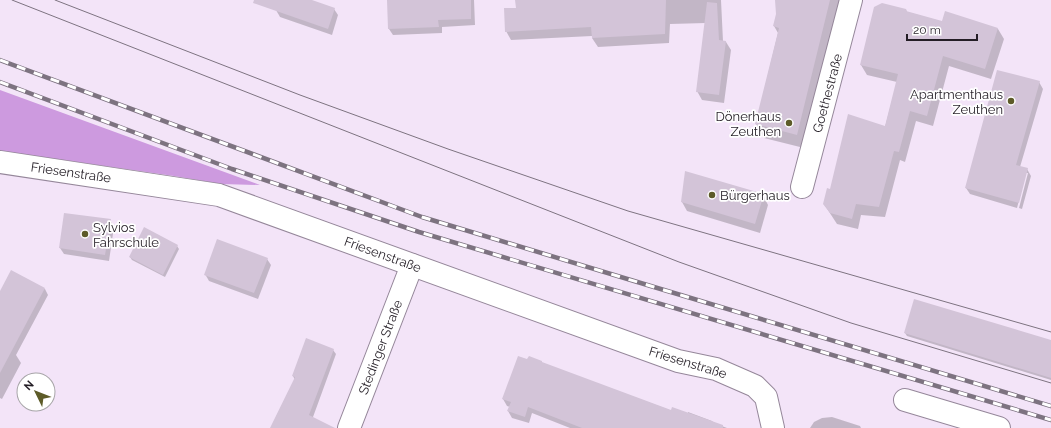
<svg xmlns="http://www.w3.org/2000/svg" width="1051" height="428" font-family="Raleway,sans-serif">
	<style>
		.forest { fill: #cd9adf }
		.shadow { fill: #0003 }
		.building { fill: #d3c4d8 }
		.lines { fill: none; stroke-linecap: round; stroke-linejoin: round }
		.street-casing { stroke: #95879a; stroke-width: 24 }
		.street { stroke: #fff; stroke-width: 22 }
		.tram { stroke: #7d7380; stroke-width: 1 }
		.rail-casing { stroke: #7d7380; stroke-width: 4.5 }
		.rail { stroke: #fff; stroke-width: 3; stroke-dasharray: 9; stroke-linecap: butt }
		.poi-dot { fill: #5d5b28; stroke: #fff; stroke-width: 1.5 }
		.labels { text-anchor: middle; stroke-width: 3.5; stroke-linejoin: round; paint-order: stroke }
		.street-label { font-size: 13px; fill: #231d25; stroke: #fff }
		.poi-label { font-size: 13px; fill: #231d25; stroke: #fff; text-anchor: end }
	</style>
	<rect width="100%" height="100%" fill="#f3e4f8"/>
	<!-- forest -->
	<path class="forest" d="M0 90 260 185 221 184 174 176 0 151Z"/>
	<!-- shadow -->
	<g class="shadow">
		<path d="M280 0H309L334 9 338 15 332 35 280 17 276 10Z"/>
		<path d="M388 0H474L475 25 442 27V33L393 35 389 29Z"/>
		<path d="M516 0H721L723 41 726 42 731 50 724 103 702 100 697 91 706 23 670 24 669 43 598 47 592 38V36L511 40 506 31 517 9Z"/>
		<path d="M776 0H840L804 148 764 138 756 124 778 33 774 26 777 14Z"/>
		<path d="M906 9 907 12 943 22 998 29 1004 39 991 79 949 66 933 126 916 121 905 162 900 160 885 217 861 215 858 229 837 224 824 204 830 190 885 127 897 82 867 75 861 65Z"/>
		<path d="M1039 82 1043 89 1020 167 1027 169 1031 176 1022 209 1019 208 1028 173H1026L1017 208 970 194 966 188Z"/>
		<path d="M763 195 768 205 760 233 687 211 682 202Z"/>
		<path d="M110 220 114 227 109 261 64 254 60 248Z"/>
		<path d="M177 246 179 249 165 277 132 260 130 257Z"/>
		<path d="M267 259 271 265 258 299 209 281 205 274Z"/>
		<path d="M45 289 48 295 16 355 21 363 2 399 0 398V294Z"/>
		<path d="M905 333 1051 341V380L907 336Z"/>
		<path d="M333 350 336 354 309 428H271L295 380 293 376Z"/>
		<path d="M542 363 672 411 688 414V412L712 421 714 423 727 428H570L532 413 529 423 512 418 508 411 510 407 507 406 503 399Z"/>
		<path d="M832 417 860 426 861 428H810L814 422 822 418Z"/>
	</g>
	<!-- building -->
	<g class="building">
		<path d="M254 0H312L335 8 328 29 253 3Z"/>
		<path d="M387 0H471V19L438 20 439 27 388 29Z"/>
		<path d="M515 0H666L665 34 592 38 591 27 505 32 504 8H516Z"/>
		<path d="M775 0H830L797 135 755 124 779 28 773 26 776 14Z"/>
		<path d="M707 2 717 3 719 40 726 41 719 95 696 92Z"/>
		<path d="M882 3 906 9V11L942 21 945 11 998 28 985 69 943 56 927 116 910 111 899 152 894 151 879 207 856 204 852 219 830 213 823 204 827 188 830 189 848 114 885 126 898 74 860 65 874 7Z"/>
		<path d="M997 70 1040 81 1016 165 1028 168 1019 203 965 188Z"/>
		<path d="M685 171 764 194 755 224 681 202Z"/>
		<path d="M64 213 111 219 105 255 59 248Z"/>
		<path d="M144 227 178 245 163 275 129 257Z"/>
		<path d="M217 239 268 258 254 293 204 275Z"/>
		<path d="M11 270 45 288 0 373V291Z"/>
		<path d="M914 299 1051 340V378L904 333Z"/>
		<path d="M306 338 334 349 309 415 335 428H270L295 377 292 376Z"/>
		<path d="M518 356 527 359 529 356 542 361V362L671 410 672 407 723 425V428H582L528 407 525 417 507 411 511 402 502 399Z"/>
	</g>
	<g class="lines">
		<defs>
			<g id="street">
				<path d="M0 162 219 195 678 361 716 369 755 386 766 397 773 428"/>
				<path d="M802 187 851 0"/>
				<path d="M905 400 999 428"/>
				<path d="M349 428 412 265"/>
			</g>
		</defs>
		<!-- street casing -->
		<use href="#street" class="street-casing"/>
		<!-- street -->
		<use href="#street" class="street"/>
		<!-- tram -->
		<g class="tram">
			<path d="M12 0 679 262 851 323 1051 383"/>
			<path d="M55 0 300 95 448 149 628 211 1051 332"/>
		</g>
		<defs>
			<g id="rail">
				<path d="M0 60 422 217 654 287 1051 406"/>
				<path d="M0 82 232 169 419 232 1051 420"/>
			</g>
		</defs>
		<!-- rail casing -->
		<use href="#rail" class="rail-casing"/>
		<!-- rail -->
		<use href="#rail" class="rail"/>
	</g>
	<!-- markers -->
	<g class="poi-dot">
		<circle cx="1011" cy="101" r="4"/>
		<circle cx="789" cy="123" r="4"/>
		<circle cx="712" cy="195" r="4"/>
		<circle cx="85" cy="234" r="4"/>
	</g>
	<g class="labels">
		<!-- street labels -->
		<g class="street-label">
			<text transform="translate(827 93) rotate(-75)" y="5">Goethestraße</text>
			<text transform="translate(71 172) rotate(8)" y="5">Friesenstraße</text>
			<text transform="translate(383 254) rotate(20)" y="5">Friesenstraße</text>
			<text transform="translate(380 347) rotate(-69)" y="5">Stedinger Straße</text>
			<text transform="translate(688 362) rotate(17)" y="5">Friesenstraße</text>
		</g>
		<!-- poi labels -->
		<g class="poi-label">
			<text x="1003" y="99">Apartmenthaus<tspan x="1003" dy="15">Zeuthen</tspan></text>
			<text x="781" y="121">Dönerhaus<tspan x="781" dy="15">Zeuthen</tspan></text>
			<text x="720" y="200" text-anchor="start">Bürgerhaus</text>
			<text x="93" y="232" text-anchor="start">Sylvios<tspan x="93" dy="15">Fahrschule</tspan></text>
		</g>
	</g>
	<!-- north arrow -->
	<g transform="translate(36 392) rotate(313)"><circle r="19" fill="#ffffff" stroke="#a7a5a8"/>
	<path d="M0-3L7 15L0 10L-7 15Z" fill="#5d5b28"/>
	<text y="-6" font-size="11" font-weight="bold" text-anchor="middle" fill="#231d25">N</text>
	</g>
	<!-- scale -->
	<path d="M907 34v6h70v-6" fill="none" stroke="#231d25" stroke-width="2"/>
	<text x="913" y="34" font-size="12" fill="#231d25" stroke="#ffffff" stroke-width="3" paint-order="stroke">20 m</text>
</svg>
